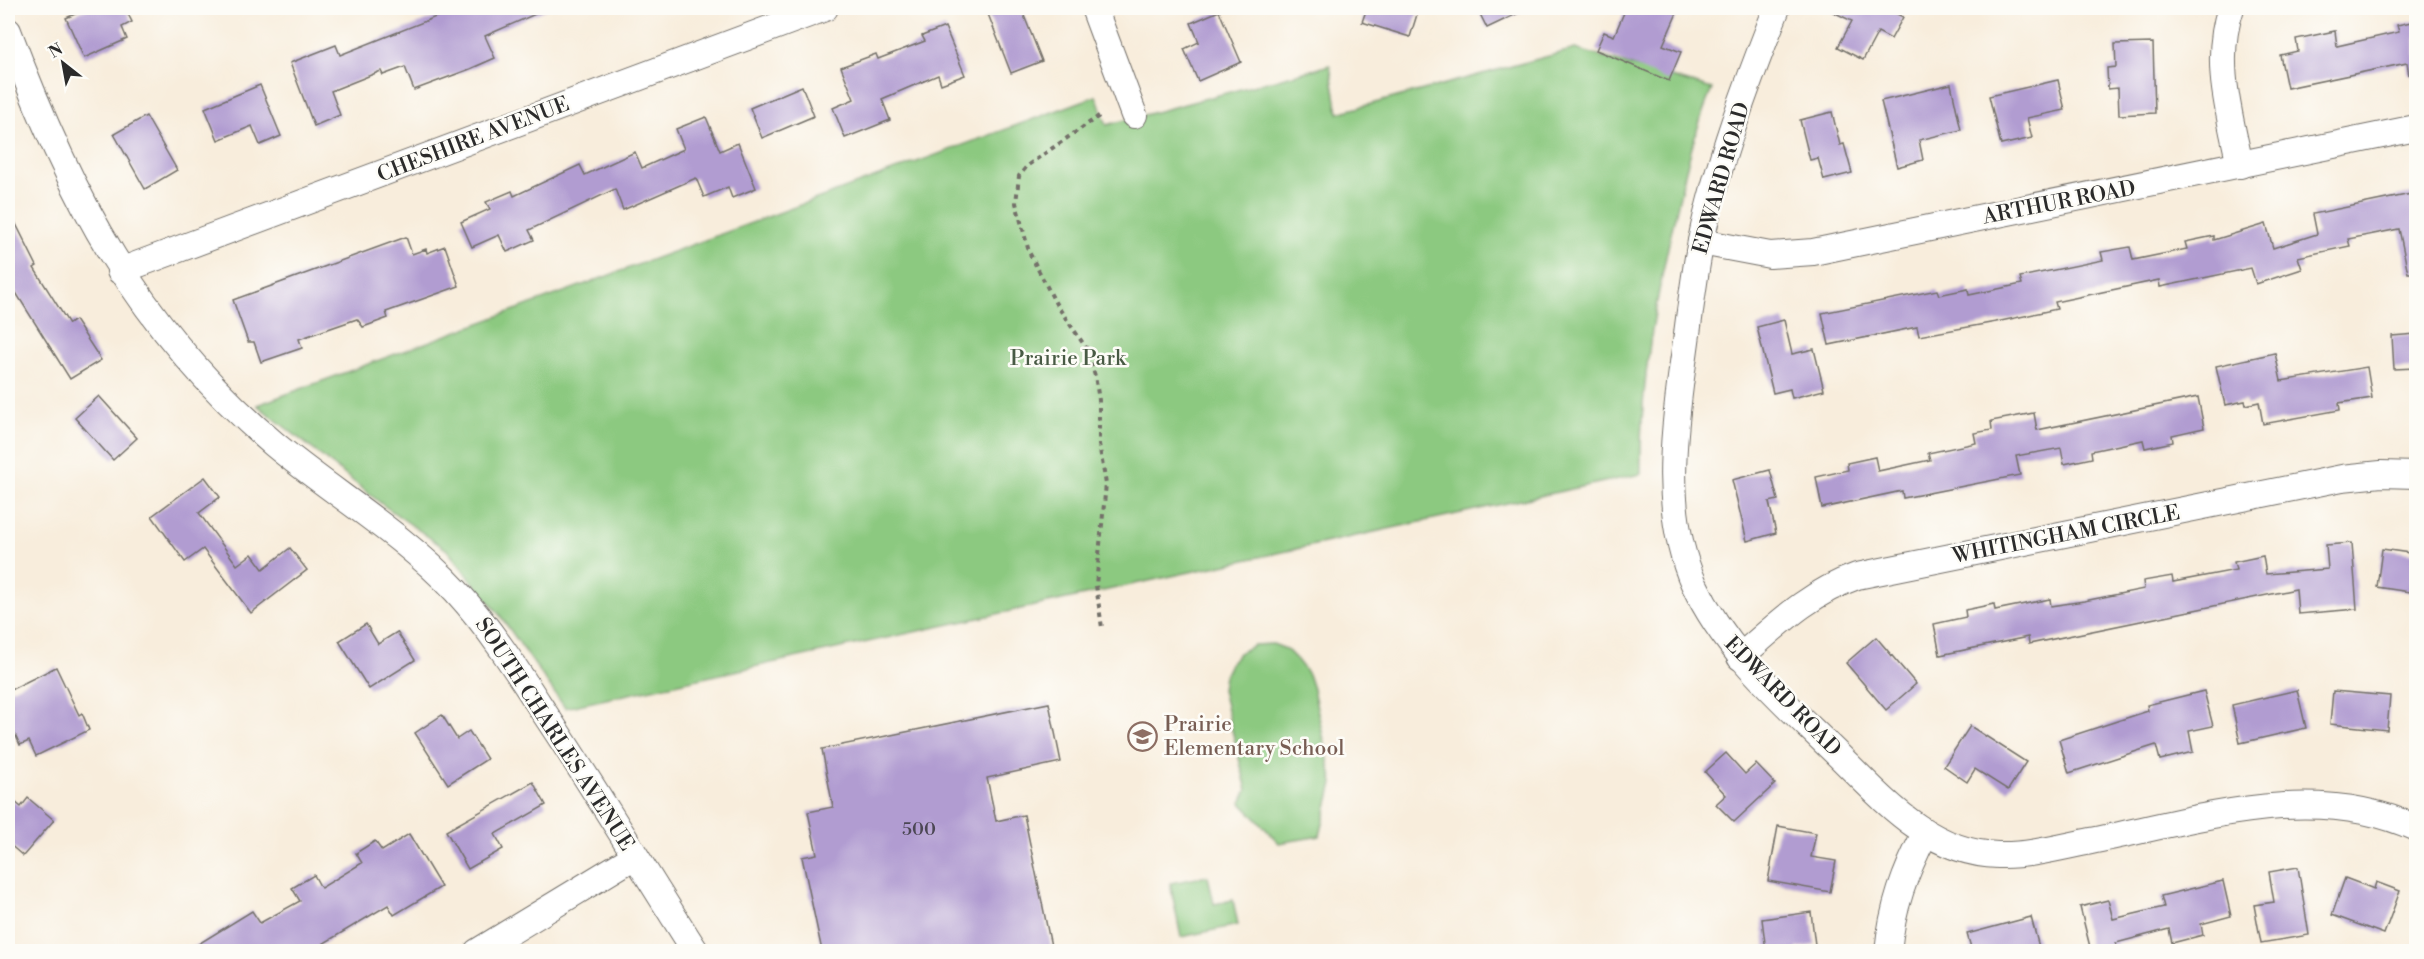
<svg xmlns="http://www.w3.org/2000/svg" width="2424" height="959" font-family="'Libre Bodoni',serif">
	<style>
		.green { fill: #8cc980; stroke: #5c7a56; stroke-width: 1.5 }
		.building { fill: #b19cd1 }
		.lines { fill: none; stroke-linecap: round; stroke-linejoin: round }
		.street-casing { stroke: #736f69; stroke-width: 28 }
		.path { stroke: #736f69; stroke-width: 4; stroke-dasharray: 4.5 4.5; stroke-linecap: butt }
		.street { stroke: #fff; stroke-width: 26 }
		.labels { text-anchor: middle; stroke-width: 5; stroke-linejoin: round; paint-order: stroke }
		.number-label { font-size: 18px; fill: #4c4754 }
		.street-label { font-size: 21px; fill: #2b2b2b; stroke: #fdfcf7 }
		.park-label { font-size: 21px; fill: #485a44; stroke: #fdfcf7 }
		.education-label { font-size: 21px; fill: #785e54; stroke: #fdfcf7; text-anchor: start }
	</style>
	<rect width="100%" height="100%" fill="#fdfcf7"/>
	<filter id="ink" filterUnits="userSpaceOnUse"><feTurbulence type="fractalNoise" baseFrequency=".0167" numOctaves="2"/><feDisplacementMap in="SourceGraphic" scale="12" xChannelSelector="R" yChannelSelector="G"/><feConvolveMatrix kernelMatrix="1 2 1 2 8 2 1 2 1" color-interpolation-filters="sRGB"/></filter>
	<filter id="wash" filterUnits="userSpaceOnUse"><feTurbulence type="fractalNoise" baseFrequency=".008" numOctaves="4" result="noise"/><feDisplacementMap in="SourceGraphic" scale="24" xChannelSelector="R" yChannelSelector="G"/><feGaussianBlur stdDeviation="1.35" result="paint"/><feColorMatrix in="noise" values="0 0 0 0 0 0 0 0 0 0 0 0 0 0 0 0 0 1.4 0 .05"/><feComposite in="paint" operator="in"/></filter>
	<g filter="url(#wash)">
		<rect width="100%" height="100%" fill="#f8eddc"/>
		<!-- green -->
		<g class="green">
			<path d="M1575 49 1712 89C1695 129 1686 170 1676 212 1656 298 1639 385 1641 474L565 708 499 614 447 550 383 505 257 405 1096 96 1107 125 1330 65 1338 113Z"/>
			<path d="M1273 644 1286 649 1297 660 1308 674 1313 689 1333 783 1320 836 1279 843 1241 803 1247 790 1222 690 1224 676 1230 664 1239 653 1254 645Z"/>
			<path d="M1208 876 1214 904 1233 900 1238 925 1181 937 1170 883Z"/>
		</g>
		<g id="blocks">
			<!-- building -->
			<g class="building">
				<path d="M89 8H125L132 22 122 27 127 39 84 58 66 18Z"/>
				<path d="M443 8H549L485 36 495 58 470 69 414 90 405 67 383 75 381 71 331 91 340 115 314 126 290 63 336 45 340 55 446 13Z"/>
				<path d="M1004 8H1021L1042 61 1011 73 988 14Z"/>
				<path d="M1367 8H1419L1410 37 1362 22Z"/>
				<path d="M1477 8H1529L1487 28Z"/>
				<path d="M1626 8H1664L1677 13 1663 45 1681 52 1669 81 1596 50 1604 32 1614 36Z"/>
				<path d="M1825 8H1885L1903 17 1891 39 1878 32 1863 60 1838 47 1852 21Z"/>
				<path d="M1219 11 1241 62 1198 81 1184 49 1199 42 1191 23Z"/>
				<path d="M2416 21V75H2409L2407 63 2287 88 2280 55 2298 51 2296 39 2335 31 2337 46 2399 32 2397 25Z"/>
				<path d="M945 27 965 75 941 84 938 75 882 99 890 120 845 138 833 108 854 99 841 67 876 54 878 59 925 41 922 36Z"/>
				<path d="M2153 43 2155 113 2119 115 2118 88 2108 89 2107 68 2116 67 2115 44Z"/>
				<path d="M2058 80 2065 110 2027 118 2032 138 2001 145 1989 96Z"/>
				<path d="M1951 84 1961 130 1919 140 1923 160 1897 167 1881 101Z"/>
				<path d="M260 85 281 136 260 145 252 126 218 140 205 108Z"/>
				<path d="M802 86 814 116 762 138 750 108Z"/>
				<path d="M1832 112 1840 145 1844 144 1852 173 1824 180 1818 158 1810 160 1800 120Z"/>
				<path d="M146 116 177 170 145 189 114 134Z"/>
				<path d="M706 117 720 151 738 143 756 188 732 198 728 187 704 197 696 178 623 210 615 189 529 230 534 240 507 252 499 235 472 247 461 222 490 209 486 202 512 191 514 196 580 165 585 175 635 152 642 168 684 149 676 129Z"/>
				<path d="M2416 193V273H2408L2399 229 2348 239 2350 246 2298 257 2302 269 2256 284 2251 268 2160 287 2159 280 2055 302 2057 309 1996 322 1919 336 1917 327 1829 345 1822 313 1937 290 1939 295 1968 289 1969 295 2022 284 2020 277 2103 260 2101 252 2130 247 2133 260 2187 249 2185 242 2214 236V240L2266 224 2273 248 2317 234 2313 214Z"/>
				<path d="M8 208 37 266 34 268 69 324 75 320 101 360 70 379 8 280Z"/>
				<path d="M406 237 412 254 426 249 427 253 445 246 459 286 386 312 388 318 363 327 357 319 299 339 302 348 261 362 254 342H248L233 300Z"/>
				<path d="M1784 320 1792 354 1814 349 1824 390 1792 398 1790 389 1773 393 1757 327Z"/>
				<path d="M2416 334V368L2394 369 2392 336Z"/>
				<path d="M2275 353 2281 381 2367 367 2372 398 2339 403 2340 410 2263 424 2259 402 2246 405 2245 401 2225 405 2216 366Z"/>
				<path d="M99 396 137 438 113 460 75 418Z"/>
				<path d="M2198 397 2204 428 2172 435 2173 442 2145 448 2143 440 2091 451 2092 458 2064 464 2061 448 2016 456 2020 475 1903 498 1902 491 1822 508 1816 477 1848 470 1847 463 1875 457 1878 471 1930 460 1928 453 1976 443 1974 433 1992 430 1991 421 2034 413 2037 430Z"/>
				<path d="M1770 470 1778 500 1769 502 1776 533 1747 541 1732 480Z"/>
				<path d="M205 477 220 497 199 513 237 565 252 554 263 569 290 548 307 570 251 613 203 549 185 562 152 516Z"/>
				<path d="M2352 543 2357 609 2298 614 2296 589 2029 644 2028 637 1940 655 1934 624 1966 617 1965 610 1994 604 1995 610 2050 599 2051 606 2084 601 2144 589 2143 581 2172 576 2173 582 2236 570 2234 562 2263 556 2266 574 2328 569 2326 545Z"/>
				<path d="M2382 549 2416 554V593L2377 587Z"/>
				<path d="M366 624 378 644 397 632 415 660 369 689 339 641Z"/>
				<path d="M1876 637 1916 684 1886 710 1846 663Z"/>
				<path d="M56 667 79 715 82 713 89 730 36 756 29 741 20 745 8 718V691Z"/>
				<path d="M2297 690 2306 728 2240 743 2232 705Z"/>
				<path d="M2204 691 2213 726 2189 731 2193 752 2160 760 2156 745 2069 773 2059 740 2148 711 2147 705Z"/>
				<path d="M2333 691 2390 696 2387 730 2330 724Z"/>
				<path d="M1049 703 1061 762 987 778 996 821 1024 815 1052 951H822L802 857 817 854 808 812 833 807 822 749Z"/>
				<path d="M442 715 457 739 469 731 487 759 448 784 415 733Z"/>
				<path d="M1970 726 2026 762 2008 790 1975 769 1967 782 1944 766Z"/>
				<path d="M1726 753 1745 774 1756 764 1775 784 1734 822 1716 804 1726 795 1705 772Z"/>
				<path d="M533 782 546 805 495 834 503 849 468 869 446 831Z"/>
				<path d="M8 796 21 807 28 798 54 820 23 856 8 843Z"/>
				<path d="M1778 826 1816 833 1811 857 1836 861 1830 892 1768 881Z"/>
				<path d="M409 834 441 887 394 915 388 905 311 951H187L252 911 260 923 300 901 292 888 314 875 321 888 362 863 356 853 375 841 382 851Z"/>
				<path d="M2298 867 2309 935 2261 943 2254 905 2274 902 2269 872Z"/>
				<path d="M2345 878 2374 889 2376 882 2400 891 2384 934 2332 915Z"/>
				<path d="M2223 881 2231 916 2201 924 2203 935 2172 943 2169 929 2116 943 2118 951H2091L2080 907 2108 900 2113 919 2164 907 2161 896Z"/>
				<path d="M1811 912 1815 945 1797 948V951H1766L1762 919Z"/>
				<path d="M2031 917 2040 951H1972L1967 934Z"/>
			</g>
		</g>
	</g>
	<g filter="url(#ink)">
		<use href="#blocks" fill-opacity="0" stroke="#736f69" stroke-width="1.5"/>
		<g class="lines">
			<defs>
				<g id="street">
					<path d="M1094 8 1134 115"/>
					<path d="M1777 8C1748 82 1717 163 1701 241 1693 281 1689 322 1683 363 1673 435 1663 515 1694 584 1725 651 1780 698 1832 749 1880 795 1926 853 1998 855 2028 856 2061 847 2091 841 2196 820 2313 780 2416 828"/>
					<path d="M2231 8C2213 60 2229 112 2240 165"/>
					<path d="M8 31C70 196 137 327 274 444 334 494 402 533 456 591 490 628 518 672 545 714 597 792 645 872 696 952"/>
					<path d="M1701 242 1770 255 1813 252 2416 128"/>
					<path d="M120 271 825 8"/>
					<path d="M1740 657C1777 625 1809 593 1857 576L2342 478 2381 474 2416 475"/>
					<path d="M477 952 635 856"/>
					<path d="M1888 952C1892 908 1905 872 1925 834"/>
				</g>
			</defs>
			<!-- street casing -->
			<use href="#street" class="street-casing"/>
			<!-- path -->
			<path class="path" d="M1099 116 1028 165 1019 176 1016 203 1029 252 1056 304 1087 349 1095 376 1099 400V444L1106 484 1096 585 1102 628"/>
			<!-- street -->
			<use href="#street" class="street"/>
		</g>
	</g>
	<!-- icons -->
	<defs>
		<symbol id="school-ring" viewBox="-11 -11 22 22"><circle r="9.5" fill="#fdfcf7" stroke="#8d6e63" stroke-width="1.5"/><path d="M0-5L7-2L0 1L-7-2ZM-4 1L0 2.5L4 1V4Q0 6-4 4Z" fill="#8d6e63"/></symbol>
	</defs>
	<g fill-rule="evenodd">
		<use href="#school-ring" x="1126" y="720" width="33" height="33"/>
	</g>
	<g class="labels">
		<!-- number labels -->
		<g class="number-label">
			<text x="919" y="835">500</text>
		</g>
		<!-- street labels -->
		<g class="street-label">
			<text transform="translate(473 139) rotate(-21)" y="7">CHESHIRE AVENUE</text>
			<text transform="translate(1721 178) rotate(-74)" y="7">EDWARD ROAD</text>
			<text transform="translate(2059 202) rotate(-11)" y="7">ARTHUR ROAD</text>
			<text transform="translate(2066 534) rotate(-11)" y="7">WHITINGHAM CIRCLE</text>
			<text transform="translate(1783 696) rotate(46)" y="7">EDWARD ROAD</text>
			<text transform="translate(555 734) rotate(57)" y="7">SOUTH CHARLES AVENUE</text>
		</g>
		<!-- park labels -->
		<g class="park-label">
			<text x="1068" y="365">Prairie Park</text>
		</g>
		<!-- education labels -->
		<g class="education-label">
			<text x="1164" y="731">Prairie<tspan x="1164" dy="24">Elementary School</tspan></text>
		</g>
	</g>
	<!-- margin -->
	<rect width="2424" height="959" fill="none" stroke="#fdfcf7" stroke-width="30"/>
	<!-- north arrow -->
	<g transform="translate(63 63) rotate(329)" stroke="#fdfcf7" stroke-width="4.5" paint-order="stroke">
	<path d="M0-4.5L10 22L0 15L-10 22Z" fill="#2b2b2b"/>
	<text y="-9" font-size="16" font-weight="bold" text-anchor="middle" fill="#2b2b2b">N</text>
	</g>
</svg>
